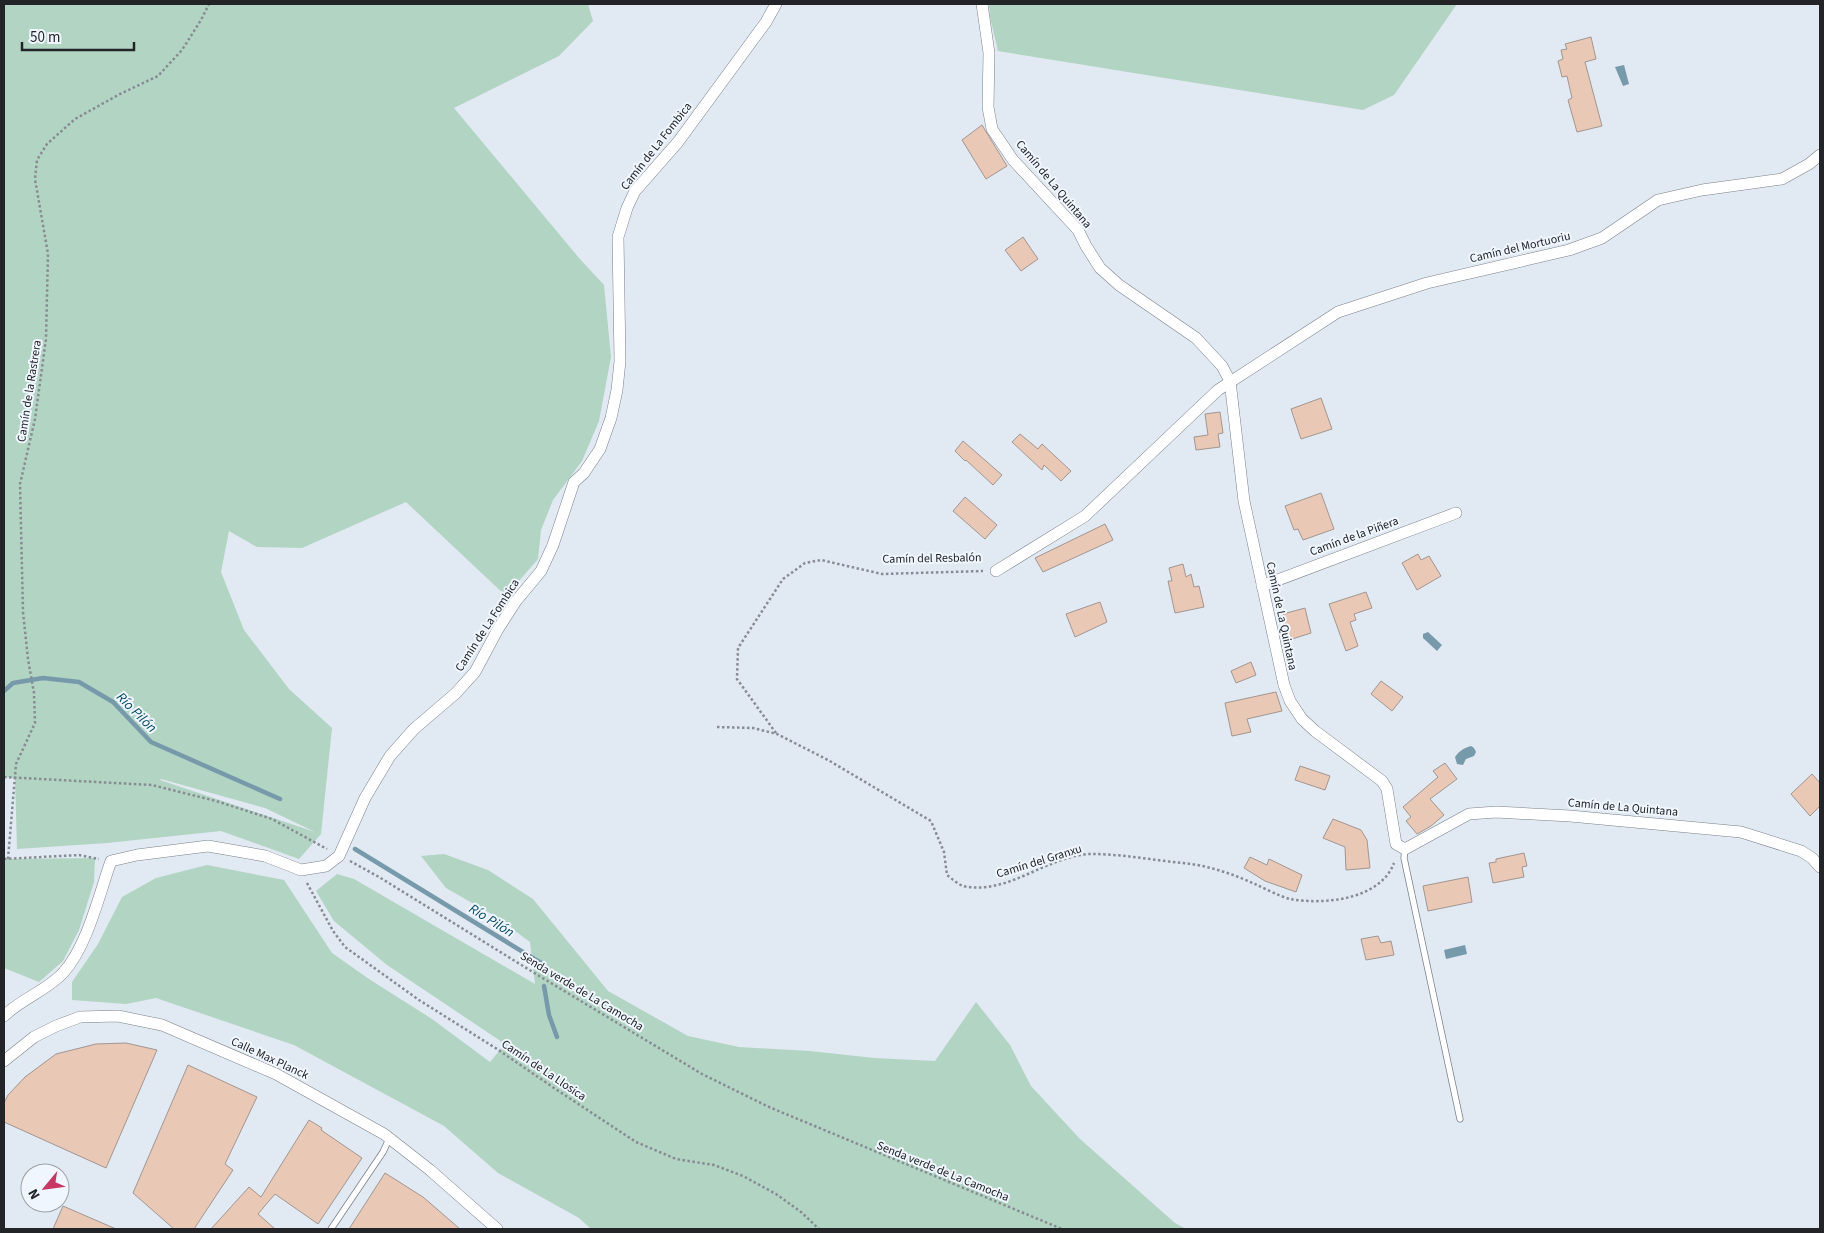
<svg xmlns="http://www.w3.org/2000/svg" width="1824" height="1233" font-family="'Source Sans 3',sans-serif">
	<style>
		.green { fill: #b2d4c3; fill-rule: evenodd }
		.water { fill: #779aab }
		.lines { fill: none; stroke-linecap: round; stroke-linejoin: round }
		.stream { stroke: #779aab; stroke-width: 4.5 }
		.building { fill: #eac8b6; stroke: #a19690 }
		.service-casing { stroke: #7b818a; stroke-width: 7 }
		.minor-casing { stroke: #7b818a; stroke-width: 12 }
		.path { stroke: #878c92; stroke-width: 2.5; stroke-dasharray: 2.5 2.5; stroke-linecap: butt }
		.service { stroke: #fff; stroke-width: 5.5 }
		.minor { stroke: #fff; stroke-width: 11 }
		.labels { text-anchor: middle; stroke-width: 4; stroke-linejoin: round; paint-order: stroke }
		.street-label { font-size: 12px; fill: #222428; stroke: #f0f6fd }
		.water-label { font-size: 14px; font-style: italic; fill: #024b65; stroke: #f0f6fd }
	</style>
	<rect width="100%" height="100%" fill="#e1e9f2"/>
	<!-- green -->
	<g class="green">
		<path d="M4 4H588L593 21 559 56 454 108 579 258 604 285 611 357 599 421 582 461 553 500 541 530 538 559 506 596 406 502 302 548 257 547 229 531 221 572 244 630 289 689 332 728 321 834 299 859 221 831 107 843 17 849 15 778 4 777ZM161 779 265 808 315 832 160 780Z"/>
		<path d="M989 4H1457L1394 95 1363 110 998 51 990 17Z"/>
		<path d="M444 854 488 870 533 899 608 991 688 1036 739 1047 810 1051 874 1058 935 1061 976 1002 1010 1045 1031 1086 1080 1139 1175 1223 1186 1229H591L579 1218 498 1173 444 1126 294 1045 156 998 126 1004 72 1000V982L98 944 122 897 156 878 207 865 284 880 332 953 369 979 432 1019 490 1062 505 1044 387 965 334 921 316 891 337 874 354 879 535 984 530 942 495 916 446 888 421 856Z"/>
		<path d="M95 858 94 882 79 930 63 961 39 982 4 968V859Z"/>
	</g>
	<!-- water -->
	<g class="water">
		<path d="M1624 65 1629 84 1623 86 1615 67Z"/>
		<path d="M1428 632 1442 645 1437 651 1423 638V634Z"/>
		<path d="M1471 746 1474 748 1476 752 1474 756 1466 759 1463 765 1457 764 1455 757C1459 751 1464 748 1471 746Z"/>
		<path d="M1465 945 1467 954 1446 959 1444 950Z"/>
	</g>
	<g class="lines">
		<!-- stream -->
		<g class="stream">
			<path d="M4 691 13 683 43 678 79 682 113 702 151 742 280 799"/>
			<path d="M355 849 541 963"/>
			<path d="M544 986 549 1015 557 1037"/>
		</g>
	</g>
	<!-- building -->
	<g class="building">
		<path d="M1591 37 1596 59 1585 62 1602 126 1577 132 1568 100 1572 98 1567 76 1562 77 1558 61 1563 59 1561 50 1567 49 1565 44Z"/>
		<path d="M982 125 1007 166 986 179 962 140Z"/>
		<path d="M1023 237 1038 259 1021 271 1005 250Z"/>
		<path d="M1321 398 1332 429 1301 439 1291 409Z"/>
		<path d="M1220 412 1223 433 1218 434 1220 447 1196 450 1194 437 1208 435 1205 414Z"/>
		<path d="M1020 434 1038 449 1042 444 1071 471 1061 481 1044 465 1042 470 1012 442Z"/>
		<path d="M963 441 1002 475 993 485 966 460 965 461 955 451Z"/>
		<path d="M1321 493 1334 529 1303 540 1298 529 1294 530 1285 506Z"/>
		<path d="M965 497 997 525 985 539 953 511Z"/>
		<path d="M1105 524 1113 540 1043 572 1035 558Z"/>
		<path d="M1418 554 1421 560 1429 556 1441 576 1417 590 1402 563Z"/>
		<path d="M1183 564 1186 577 1191 574 1194 587 1199 586 1204 607 1175 613 1168 581H1172L1169 568Z"/>
		<path d="M1366 592 1372 608 1354 614 1356 620 1350 622 1358 646 1346 651 1329 604Z"/>
		<path d="M1100 602 1107 622 1075 637 1066 614Z"/>
		<path d="M1305 608 1311 633 1289 640 1283 614Z"/>
		<path d="M1251 662 1256 675 1236 683 1231 671Z"/>
		<path d="M1381 681 1403 697 1392 711 1371 694Z"/>
		<path d="M1276 692 1282 711 1247 719 1251 732 1232 736 1225 703Z"/>
		<path d="M1445 763 1457 779 1430 799 1444 815 1431 826 1417 834 1406 821 1411 817 1403 807 1438 777 1433 771Z"/>
		<path d="M1300 766 1330 776 1325 790 1295 780Z"/>
		<path d="M1812 774 1820 783V806L1810 816 1791 794Z"/>
		<path d="M1333 819 1361 830 1367 840 1370 868 1346 870 1345 847 1323 838Z"/>
		<path d="M1524 853 1527 866 1522 867 1524 877 1493 883 1489 863 1496 862V859Z"/>
		<path d="M1250 857 1267 865 1269 859 1302 875 1296 892 1265 881 1244 868Z"/>
		<path d="M1468 877 1472 902 1428 911 1423 886Z"/>
		<path d="M1378 936 1381 943 1391 941 1394 955 1366 960 1361 939Z"/>
		<path d="M126 1043 157 1050 106 1168 4 1122V1103L8 1095 25 1077 56 1054 96 1044Z"/>
		<path d="M188 1065 257 1097 225 1164 233 1170 194 1229H174L133 1193Z"/>
		<path d="M309 1120 322 1128 321 1130 362 1158 318 1224 275 1194 258 1214 275 1229H211L249 1187 261 1197Z"/>
		<path d="M385 1173 423 1197 460 1229H349Z"/>
		<path d="M63 1206 116 1229H53Z"/>
	</g>
	<g class="lines">
		<defs>
			<g id="service">
				<path d="M1405 849 1404 858 1460 1119"/>
				<path d="M331 1229 383 1152 389 1139"/>
			</g>
			<g id="minor">
				<path d="M982 4 989 53 988 107 992 129 1013 160 1078 230 1086 246 1100 268 1119 285 1196 338 1222 366 1230 381 1244 501 1284 685 1290 701 1302 719 1315 731 1382 781 1387 789 1396 844 1405 849 1469 814 1496 812 1570 816 1741 832 1801 851 1812 858 1820 867"/>
				<path d="M996 571 1085 516 1218 390 1338 312 1427 283 1569 250 1602 238 1658 200 1702 190 1782 179 1809 164 1820 155"/>
				<path d="M1262 586 1456 513"/>
				<path d="M4 1016C21 999 46 991 63 973 87 947 99 895 111 861L137 855 208 846 265 856 301 870 326 866 339 856 365 798 390 756 414 729 456 693 475 672 498 629 516 601 541 571 553 545 574 482 584 473 600 449 611 418 617 390 620 361 618 237 627 208 635 191 678 142 766 22 776 4"/>
				<path d="M4 1061 34 1037 56 1026 80 1017 118 1016 162 1025 276 1074 384 1134 430 1170 497 1229"/>
			</g>
		</defs>
		<!-- service casing -->
		<use href="#service" class="service-casing"/>
		<!-- minor casing -->
		<use href="#minor" class="minor-casing"/>
		<!-- path -->
		<g class="path">
			<path d="M717 727 753 728 777 734 828 760 931 821 944 852 947 875C952 879 958 884 963 886 1008 896 1048 855 1091 854 1121 854 1153 860 1182 863 1207 865 1233 874 1255 884 1266 889 1279 896 1290 899 1324 905 1380 900 1394 863"/>
			<path d="M776 733 737 679 738 648 783 579 805 563 821 560 882 574 983 571"/>
			<path d="M4 777 152 785 216 801 272 819 327 849"/>
			<path d="M4 859 79 855 99 859"/>
			<path d="M8 859 16 764 35 723 34 693 28 659 23 612 20 484 35 419 46 339 48 254 35 179 37 160 47 144 75 119 120 94 158 76 182 50 201 20 209 4"/>
			<path d="M350 861 379 877 536 974 702 1074 769 1107 1062 1229"/>
			<path d="M307 883 333 931 345 947 419 1000 497 1049 557 1090 636 1142 676 1159 714 1165 743 1176 776 1194 801 1212 819 1229"/>
		</g>
		<!-- service -->
		<use href="#service" class="service"/>
		<!-- minor -->
		<use href="#minor" class="minor"/>
	</g>
	<g class="labels">
		<!-- street labels -->
		<g class="street-label">
			<text transform="translate(656 146) rotate(-52)" y="4">Camín de La Fombica</text>
			<text transform="translate(1054 184) rotate(50)" y="4">Camín de La Quintana</text>
			<text transform="translate(1520 247) rotate(-13)" y="4">Camín del Mortuoriu</text>
			<text transform="translate(29 391) rotate(-81)" y="4">Camín de la Rastrera</text>
			<text transform="translate(1354 536) rotate(-20)" y="4">Camín de la Piñera</text>
			<text transform="translate(932 558) rotate(-1)" y="4">Camín del Resbalón</text>
			<text transform="translate(1282 616) rotate(78)" y="4">Camín de La Quintana</text>
			<text transform="translate(487 625) rotate(-57)" y="4">Camín de La Fombica</text>
			<text transform="translate(1623 807) rotate(5)" y="4">Camín de La Quintana</text>
			<text transform="translate(1039 861) rotate(-17)" y="4">Camín del Granxu</text>
			<text transform="translate(582 991) rotate(31)" y="4">Senda verde de La Camocha</text>
			<text transform="translate(270 1058) rotate(25)" y="4">Calle Max Planck</text>
			<text transform="translate(544 1070) rotate(34)" y="4">Camín de La Llosica</text>
			<text transform="translate(943 1171) rotate(22)" y="4">Senda verde de La Camocha</text>
		</g>
		<!-- water labels -->
		<g class="water-label">
			<text transform="translate(137 712) rotate(45)" y="5">Río Pilón</text>
			<text transform="translate(492 920) rotate(32)" y="5">Río Pilón</text>
		</g>
	</g>
	<!-- border -->
	<rect width="1824" height="1233" fill="none" stroke="#222428" stroke-width="10"/>
	<!-- north arrow -->
	<g transform="translate(45 1188) rotate(241)"><circle r="24" fill="#f0f6fd" stroke="#9ea2a8"/>
	<path d="M0-4L9 19L0 12L-9 19Z" fill="#c63862"/>
	<text y="-8" font-size="14" font-weight="bold" text-anchor="middle" fill="#222428">N</text>
	</g>
	<!-- scale -->
	<path d="M22 42v8h112v-8" fill="none" stroke="#222428" stroke-width="2.5"/>
	<text x="30" y="42" font-size="15" fill="#222428" stroke="#f0f6fd" stroke-width="4" paint-order="stroke">50 m</text>
</svg>
